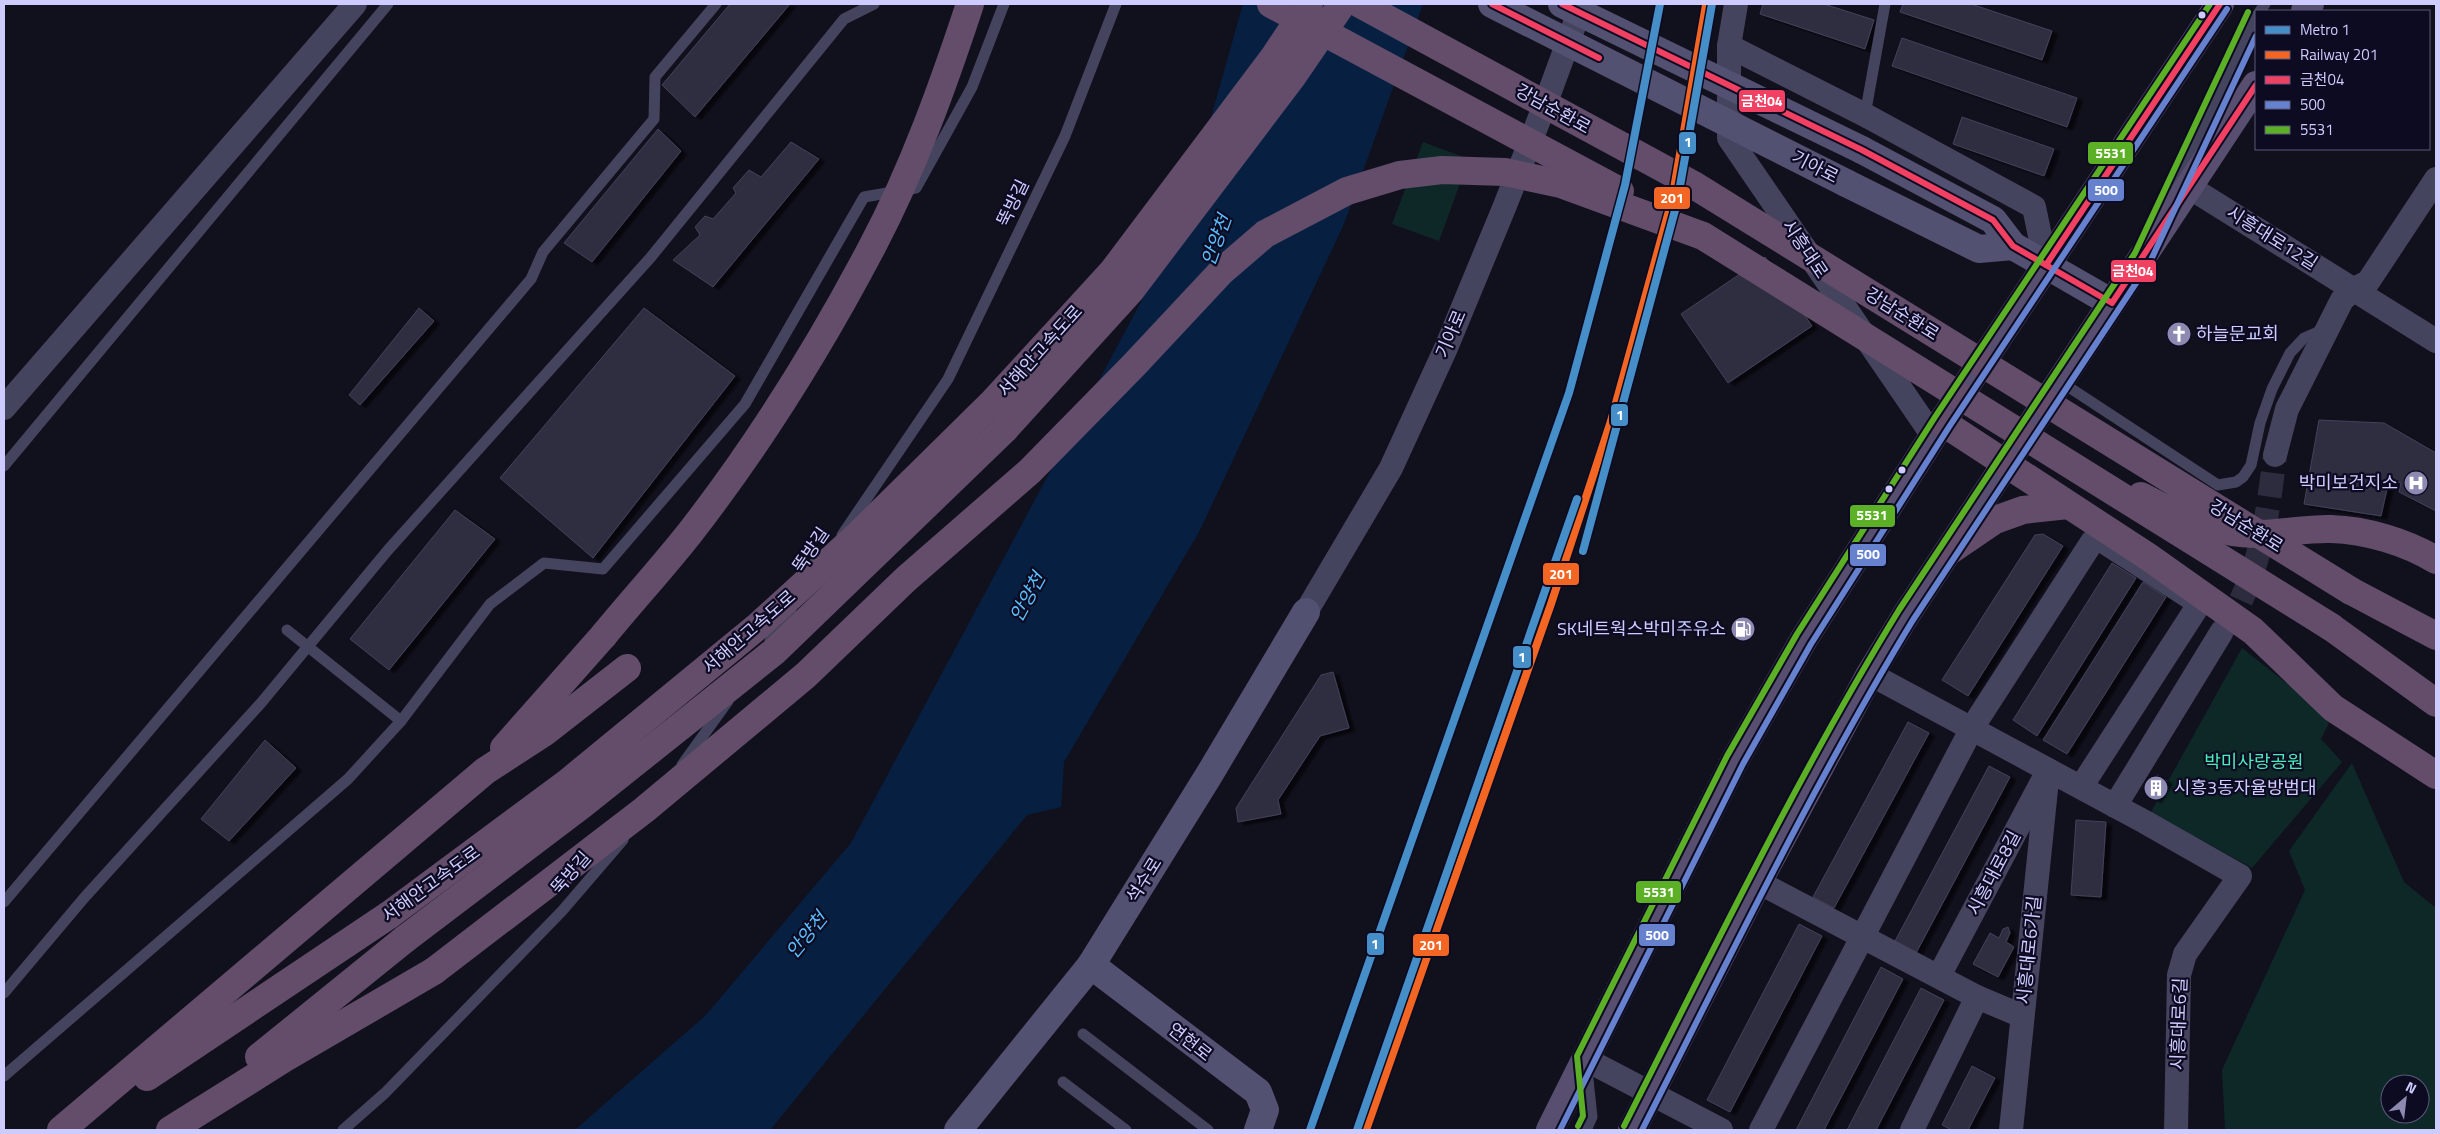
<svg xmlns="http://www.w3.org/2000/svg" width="2440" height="1134" font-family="'Titillium Web','Noto Sans KR',sans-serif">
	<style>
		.green { fill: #0e2827; fill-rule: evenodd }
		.water { fill: #072042 }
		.building { fill: #2f2e3f; stroke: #43415b; filter: url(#shadow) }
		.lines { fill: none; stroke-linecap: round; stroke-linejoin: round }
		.street-tunnel { stroke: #2d2c3f; stroke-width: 24; stroke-dasharray: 24 12; stroke-linecap: butt }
		.lane { stroke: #44445e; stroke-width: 11 }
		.street { stroke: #44445e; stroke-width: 24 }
		.secondary { stroke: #525171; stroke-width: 28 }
		.primary { stroke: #584e70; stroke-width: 28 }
		.highway { stroke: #634d6a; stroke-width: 28 }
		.secondary-bridge { stroke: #525171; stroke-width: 28 }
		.highway-bridge { stroke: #634d6a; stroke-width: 28 }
		.bus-1-casing { stroke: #0d0b22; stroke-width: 10 }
		.bus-2-casing { stroke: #0d0b22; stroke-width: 10 }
		.bus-3-casing { stroke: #0d0b22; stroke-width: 10 }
		.bus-1 { stroke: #f24062; stroke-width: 6 }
		.bus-2 { stroke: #6682ce; stroke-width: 6 }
		.bus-3 { stroke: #5bb025; stroke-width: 6 }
		.rail-1-casing { stroke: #0d0b22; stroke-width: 11 }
		.rail-1 { stroke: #f26522; stroke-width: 8 }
		.metro-1-casing { stroke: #0d0b22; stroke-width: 11 }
		.metro-1 { stroke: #468ec8; stroke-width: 8 }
		.bus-dot { fill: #ceccff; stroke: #0d0b22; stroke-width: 2 }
		.labels { text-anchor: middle; stroke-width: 4.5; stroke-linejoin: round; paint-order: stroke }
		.street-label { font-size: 18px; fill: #ceccff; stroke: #0d0b22 }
		.poi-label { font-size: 18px; fill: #ceccff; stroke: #0d0b22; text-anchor: start }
		.park-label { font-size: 18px; fill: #4becb8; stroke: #0d0b22 }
		.water-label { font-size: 19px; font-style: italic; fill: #5abeff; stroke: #0d0b22 }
		.line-badge { stroke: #0d0b22; stroke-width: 2 }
		.badge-label { font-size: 14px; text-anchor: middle; font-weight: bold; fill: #fff }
	</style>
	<defs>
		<filter id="shadow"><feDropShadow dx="5.5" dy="3" stdDeviation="1" flood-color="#0009"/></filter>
	</defs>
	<rect width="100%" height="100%" fill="#11101d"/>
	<!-- green -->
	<g class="green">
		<path d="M1423 142 1469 159 1439 241 1392 224Z"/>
		<path d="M2242 648 2299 693 2329 723 2321 739 2342 762 2252 868 2151 812Z"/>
		<path d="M2352 763 2404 882 2436 908V1130H2225L2222 1070 2305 890 2289 851ZM2390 1084H2420V1114H2390Z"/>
	</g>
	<!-- water -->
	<path class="water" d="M1243 4H1423L1344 224 1199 532 1064 762 1061 807 1027 815 770 1130H575L706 1015 851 843 1179 231Z"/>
	<!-- building -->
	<g class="building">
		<path d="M730 4H790L695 117 662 85Z"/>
		<path d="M1763 4H1824L1874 20 1865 49 1760 14Z"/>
		<path d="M1903 4H1971L2052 31 2042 60 1900 12Z"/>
		<path d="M1902 38 2077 98 2067 127 1892 66Z"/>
		<path d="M1962 117 2054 149 2044 176 1953 144Z"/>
		<path d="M658 129 681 151 592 262 564 243Z"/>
		<path d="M791 142 819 159 713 287 673 260 700 235 695 227 705 216 713 219 736 193 733 188 749 170 761 177Z"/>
		<path d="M1765 257 1812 326 1728 383 1681 314Z"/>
		<path d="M419 308 434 321 360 405 349 395Z"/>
		<path d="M644 308 735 376 593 558 500 478Z"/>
		<path d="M2319 420 2384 423 2436 453V511L2399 492 2401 483 2389 480 2381 516 2304 504Z"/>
		<path d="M455 510 495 539 389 670 350 639Z"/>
		<path d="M2043 534 2063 546 1968 696 1942 680 2035 535Z"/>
		<path d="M2112 563 2136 578 2037 736 2013 720Z"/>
		<path d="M2143 582 2166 597 2067 754 2043 740Z"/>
		<path d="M1333 672 1349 728 1320 736 1278 800 1281 814 1238 822 1236 808 1321 675Z"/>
		<path d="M1908 722 1929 733 1834 908 1813 897Z"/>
		<path d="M265 740 296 768 229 841 201 819Z"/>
		<path d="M1989 766 2010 777 1916 953 1895 941Z"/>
		<path d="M2157 775 2167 781 2156 800 2146 794Z"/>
		<path d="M2076 820 2106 822 2101 897 2071 895Z"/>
		<path d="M1799 924 1822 936 1730 1112 1707 1100Z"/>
		<path d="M2008 927 2010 933 2006 942 2014 947 1998 977 1973 964 1990 933 1999 938 2003 929Z"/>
		<path d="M1881 967 1903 979 1824 1130H1796Z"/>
		<path d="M1921 988 1944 1000 1876 1130H1847Z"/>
		<path d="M1972 1066 1995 1078 1968 1130H1952L1942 1125Z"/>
	</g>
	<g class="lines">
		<!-- street-tunnel -->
		<path class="street-tunnel" d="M2222 631C2229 620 2237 610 2242 598 2263 554 2269 503 2275 455"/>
		<!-- lane -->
		<g class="lane">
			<path d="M2260 11 2265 4"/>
			<path d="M1865 115 1885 4"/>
			<path d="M2176 185 2256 16"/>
			<path d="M2061 382 2218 485 2236 482 2243 477 2251 465 2260 423 2272 389 2290 353 2304 338 2325 329"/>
			<path d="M4 466 388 4"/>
			<path d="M842 535 948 379 1065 136 1116 4"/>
			<path d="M2092 542 2196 609"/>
			<path d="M287 630 401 721"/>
			<path d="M770 641 791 611"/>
			<path d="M682 765 728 701"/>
			<path d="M4 902 531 279 543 252 654 119 655 77 716 4"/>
			<path d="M4 993 84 898 261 703 388 550 651 257 844 19 874 4"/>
			<path d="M1083 1034 1208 1130"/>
			<path d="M4 1076 348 779 401 721 490 604 544 563 603 569 745 404 864 197 916 188 972 87 1004 4"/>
			<path d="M1063 1082 1126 1130"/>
			<path d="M343 1130 385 1093 562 911 623 840"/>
			<path d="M1586 1130 1592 1117 1587 1070"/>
		</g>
		<!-- street -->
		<g class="street">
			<path d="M1736 4 1729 46V138L1933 436"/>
			<path d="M1729 46 1865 115 2034 207 2046 265"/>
			<path d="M2189 187 2436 341"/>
			<path d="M4 408 355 4"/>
			<path d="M2275 455 2287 409 2342 300 2354 289 2368 282 2436 179"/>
			<path d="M1306 612 1391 468 1446 348 1504 208 1546 102 1582 4"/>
			<path d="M1870 674 2145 822 2240 876 2185 954 2179 975 2176 1130"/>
			<path d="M2081 787 2196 609"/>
			<path d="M2115 806 2221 633"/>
			<path d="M1758 882 1977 997 2022 1016"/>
			<path d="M1939 976 2043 780"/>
			<path d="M1585 1059 1721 1130"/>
			<path d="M1761 1130 1972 728 2092 542"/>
			<path d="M1912 1130 1977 997"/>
			<path d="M2011 1130 2048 770"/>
		</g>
		<!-- secondary -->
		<g class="secondary">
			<path d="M1862 150 1993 220 2013 246 2112 303"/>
			<path d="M1846 183 1979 249 2013 246"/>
			<path d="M1091 965 1258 1092 1265 1110 1258 1130"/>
			<path d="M958 1130 1091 965 1209 775 1306 612"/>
		</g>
		<!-- primary -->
		<g class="primary">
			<path d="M2305 11 2310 4"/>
			<path d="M1550 1130 1735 760 1804 639 1942 422 2220 4"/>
			<path d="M1632 1130 1758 882 1870 674 1906 615 2256 85"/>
		</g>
		<!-- highway -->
		<g class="highway">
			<path d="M1942 422 2147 556 2253 631 2333 708 2436 775"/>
			<path d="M2141 496C2169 511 2200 526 2232 532 2265 538 2299 528 2331 529 2366 530 2406 542 2436 560"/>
			<path d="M1948 552 1995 520 2023 510 2068 505"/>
			<path d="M2351 591 2436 636"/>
			<path d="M2331 627 2436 703"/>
			<path d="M504 748 604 635"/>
			<path d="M259 1057 405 939"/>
			<path d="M147 1077 389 915"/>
			<path d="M61 1130 485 771 545 732 627 668"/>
			<path d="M170 1130 285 1058 434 971"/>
		</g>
		<!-- secondary-bridge -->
		<g class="secondary-bridge">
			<path d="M1492 4 1846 183"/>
			<path d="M1562 4 1862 150"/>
		</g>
		<!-- highway-bridge -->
		<g class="highway-bridge">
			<path d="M1271 4 1620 191"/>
			<path d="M1360 4 1692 184 2351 591"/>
			<path d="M604 635C632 601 662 568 689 534 759 444 820 346 873 245 913 169 943 86 970 4"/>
			<path d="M389 915 567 783 758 626 859 534 993 402 1113 271 1274 57 1309 4"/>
			<path d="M405 939 583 804 775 651 1004 430 1131 290 1292 77 1342 4"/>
			<path d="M434 971 644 810 806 675 906 579 1030 471 1134 365 1221 272 1265 234 1347 191 1400 175 1442 170 1505 172 1561 184 1703 236 2331 627"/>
		</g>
		<defs>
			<g id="bus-1">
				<path d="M1492 4 1599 58"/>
				<path d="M1562 4 1862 150 1993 220 2013 246 2112 303 2256 85"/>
				<path d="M2046 265 2220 4"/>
			</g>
			<g id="bus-2">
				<path d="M1560 1130 1743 764 1811 644 1949 427 2227 9"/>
				<path d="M1642 1130C1729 959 1813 784 1913 620L2150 262 2256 36"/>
			</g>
			<g id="bus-3">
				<path d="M1578 1126 1583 1116 1577 1056 1727 756 1797 634 1935 417 2210 4"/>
				<path d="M1624 1126C1712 953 1797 776 1899 610L2135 253 2248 12"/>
			</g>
		</defs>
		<!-- bus-1 casing -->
		<use href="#bus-1" class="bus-1-casing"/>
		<!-- bus-2 casing -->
		<use href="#bus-2" class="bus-2-casing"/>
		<!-- bus-3 casing -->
		<use href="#bus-3" class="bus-3-casing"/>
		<!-- bus-1 -->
		<use href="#bus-1" class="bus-1"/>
		<!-- bus-2 -->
		<use href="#bus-2" class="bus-2"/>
		<!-- bus-3 -->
		<use href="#bus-3" class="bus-3"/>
		<defs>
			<path id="rail-1" d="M1366 1130 1551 604 1611 421 1672 200 1706 5"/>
		</defs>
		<!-- rail-1 casing -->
		<use href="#rail-1" class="rail-1-casing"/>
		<!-- rail-1 -->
		<use href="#rail-1" class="rail-1"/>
		<defs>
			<g id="metro-1">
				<path d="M1583 551 1677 203 1712 4"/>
				<path d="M1310 1130 1569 393 1625 185 1660 4"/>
				<path d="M1357 1130 1577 499"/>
			</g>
		</defs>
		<!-- metro-1 casing -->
		<use href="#metro-1" class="metro-1-casing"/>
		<!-- metro-1 -->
		<use href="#metro-1" class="metro-1"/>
	</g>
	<!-- icons -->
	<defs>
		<symbol id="church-disc" viewBox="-11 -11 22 22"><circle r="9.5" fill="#8c8ab0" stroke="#0d0b22"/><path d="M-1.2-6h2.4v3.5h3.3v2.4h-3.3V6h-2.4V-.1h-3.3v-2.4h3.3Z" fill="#fff"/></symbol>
		<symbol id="hospital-disc" viewBox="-11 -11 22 22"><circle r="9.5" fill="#8c8ab0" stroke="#0d0b22"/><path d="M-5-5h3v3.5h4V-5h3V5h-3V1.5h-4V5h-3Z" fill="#fff"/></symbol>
		<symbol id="fuel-disc" viewBox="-11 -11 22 22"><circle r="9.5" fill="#8c8ab0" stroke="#0d0b22"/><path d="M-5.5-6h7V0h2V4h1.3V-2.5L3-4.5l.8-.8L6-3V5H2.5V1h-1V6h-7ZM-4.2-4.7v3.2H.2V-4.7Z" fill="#fff"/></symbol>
		<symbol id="building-disc" viewBox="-11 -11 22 22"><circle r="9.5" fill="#8c8ab0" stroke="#0d0b22"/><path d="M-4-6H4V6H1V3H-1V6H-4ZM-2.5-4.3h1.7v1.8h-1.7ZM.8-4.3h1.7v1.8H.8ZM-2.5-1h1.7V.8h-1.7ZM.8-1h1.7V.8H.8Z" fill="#fff"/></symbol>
	</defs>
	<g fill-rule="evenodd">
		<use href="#church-disc" x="2165" y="320" width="28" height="28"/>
		<use href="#hospital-disc" x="2402" y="469" width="28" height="28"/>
		<use href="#fuel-disc" x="1729" y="615" width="28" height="28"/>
		<use href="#building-disc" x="2142" y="774" width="28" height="28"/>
	</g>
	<!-- markers -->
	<g class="bus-dot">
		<circle cx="2202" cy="15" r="4.5"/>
		<circle cx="1902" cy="470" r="4.5"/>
		<circle cx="1889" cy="489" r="4.5"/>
	</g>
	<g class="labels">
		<!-- street labels -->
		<g class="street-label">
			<text transform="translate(1553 109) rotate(29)" y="6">강남순환로</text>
			<text transform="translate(1815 167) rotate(27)" y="6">기아로</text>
			<text transform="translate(1013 203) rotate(-64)" y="6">뚝방길</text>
			<text transform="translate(2272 238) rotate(32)" y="6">시흥대로12길</text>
			<text transform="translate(1805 249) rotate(56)" y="6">시흥대로</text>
			<text transform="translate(1902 314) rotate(32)" y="6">강남순환로</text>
			<text transform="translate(1451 334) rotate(-67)" y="6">기아로</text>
			<text transform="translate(1040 351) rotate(-48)" y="6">서해안고속도로</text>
			<text transform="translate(2246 526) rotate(32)" y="6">강남순환로</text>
			<text transform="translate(811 550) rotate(-56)" y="6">뚝방길</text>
			<text transform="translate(749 632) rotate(-41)" y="6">서해안고속도로</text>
			<text transform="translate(571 873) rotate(-49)" y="6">뚝방길</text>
			<text transform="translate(1994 873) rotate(-62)" y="6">시흥대로8길</text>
			<text transform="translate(1144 880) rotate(-58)" y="6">석수로</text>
			<text transform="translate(431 884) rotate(-36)" y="6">서해안고속도로</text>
			<text transform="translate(2029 950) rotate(-84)" y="6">시흥대로6가길</text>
			<text transform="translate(2179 1024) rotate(-88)" y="6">시흥대로6길</text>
			<text transform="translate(1190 1042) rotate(38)" y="6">연현로</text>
		</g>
		<!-- poi labels -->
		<g class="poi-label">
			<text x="2196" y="340">하늘문교회</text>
			<text x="2398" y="489" text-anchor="end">박미보건지소</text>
			<text x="1726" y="635" text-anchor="end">SK네트웍스박미주유소</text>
			<text x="2174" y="794">시흥3동자율방범대</text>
		</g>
		<!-- park labels -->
		<g class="park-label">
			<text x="2254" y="768">박미사랑공원</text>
		</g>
		<!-- water labels -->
		<g class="water-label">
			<text transform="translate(1216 240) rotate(-70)" y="7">안양천</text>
			<text transform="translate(1027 597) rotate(-61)" y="7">안양천</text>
			<text transform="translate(806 935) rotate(-51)" y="7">안양천</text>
		</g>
	</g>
	<g class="line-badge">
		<rect x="1738" y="89" width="48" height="24" rx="5" fill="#f24062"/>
		<rect x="1678" y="131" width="19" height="24" rx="5" fill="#468ec8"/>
		<rect x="2087" y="141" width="47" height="24" rx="5" fill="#5bb025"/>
		<rect x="2087" y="178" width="38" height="24" rx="5" fill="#6682ce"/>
		<rect x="1653" y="186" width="38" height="24" rx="5" fill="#f26522"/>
		<rect x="2110" y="259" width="47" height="24" rx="5" fill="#f24062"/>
		<rect x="1610" y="403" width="19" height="24" rx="5" fill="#468ec8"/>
		<rect x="1849" y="504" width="47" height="24" rx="5" fill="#5bb025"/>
		<rect x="1849" y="543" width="38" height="24" rx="5" fill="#6682ce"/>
		<rect x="1542" y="562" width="38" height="24" rx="5" fill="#f26522"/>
		<rect x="1512" y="645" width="20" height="24" rx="5" fill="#468ec8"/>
		<rect x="1635" y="880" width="47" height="24" rx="5" fill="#5bb025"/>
		<rect x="1638" y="923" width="38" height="24" rx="5" fill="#6682ce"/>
		<rect x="1366" y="932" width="19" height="24" rx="5" fill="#468ec8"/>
		<rect x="1412" y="933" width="38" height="24" rx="5" fill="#f26522"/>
	</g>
	<g class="badge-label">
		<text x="1762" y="106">금천04</text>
		<text x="1688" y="147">1</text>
		<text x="2111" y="158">5531</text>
		<text x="2106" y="195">500</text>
		<text x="1672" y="203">201</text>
		<text x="2133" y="276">금천04</text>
		<text x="1620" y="420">1</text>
		<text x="1872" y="520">5531</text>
		<text x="1868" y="559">500</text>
		<text x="1561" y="579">201</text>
		<text x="1522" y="662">1</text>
		<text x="1659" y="897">5531</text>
		<text x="1657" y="940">500</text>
		<text x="1375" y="949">1</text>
		<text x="1431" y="950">201</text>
	</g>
	<!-- border -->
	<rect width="2440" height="1134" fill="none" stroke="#ceccff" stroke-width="10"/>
	<!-- legend -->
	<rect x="2255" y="10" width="175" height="140" fill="#0d0b22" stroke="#5a587a"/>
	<rect x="2265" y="26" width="25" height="8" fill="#468ec8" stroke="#5a587a"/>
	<text x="2300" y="35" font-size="15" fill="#ceccff">Metro 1</text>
	<rect x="2265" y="51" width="25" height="8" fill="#f26522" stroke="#5a587a"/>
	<text x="2300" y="60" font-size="15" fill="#ceccff">Railway 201</text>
	<rect x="2265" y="76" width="25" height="8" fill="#f24062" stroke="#5a587a"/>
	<text x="2300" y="85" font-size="15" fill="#ceccff">금천04</text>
	<rect x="2265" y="101" width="25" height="8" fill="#6682ce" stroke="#5a587a"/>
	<text x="2300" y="110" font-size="15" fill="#ceccff">500</text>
	<rect x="2265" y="126" width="25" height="8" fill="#5bb025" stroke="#5a587a"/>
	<text x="2300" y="135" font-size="15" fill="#ceccff">5531</text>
	<!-- north arrow -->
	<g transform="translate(2405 1099) rotate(28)"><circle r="24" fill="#0d0b22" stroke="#5a587a"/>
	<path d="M0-4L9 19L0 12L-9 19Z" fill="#8c8ab0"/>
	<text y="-8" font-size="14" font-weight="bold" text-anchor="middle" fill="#ceccff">N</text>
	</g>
</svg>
